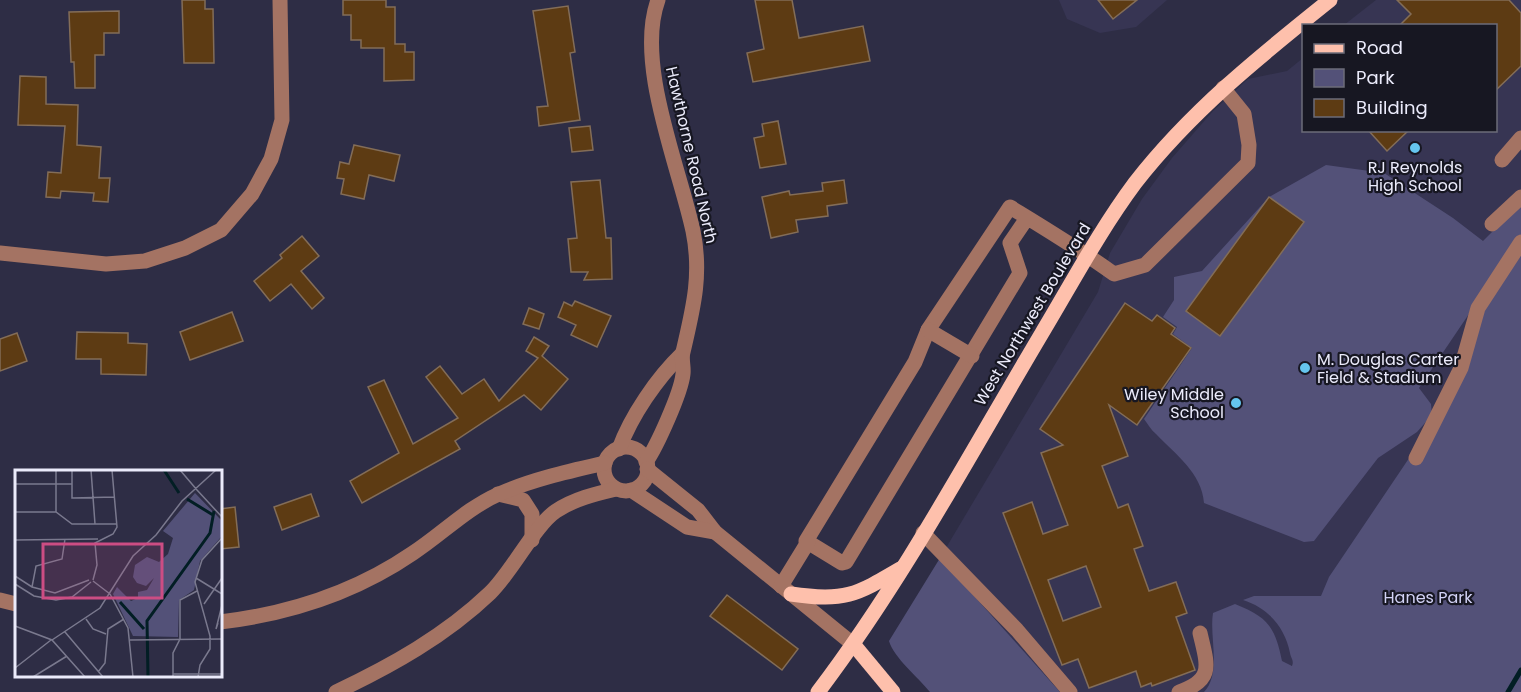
<svg xmlns="http://www.w3.org/2000/svg" width="1521" height="692" font-family="Poppins,sans-serif">
	<style>
		.built { fill: #373553 }
		.green { fill: #535178 }
		.lines { fill: none; stroke-linecap: round; stroke-linejoin: round }
		.stream { stroke: #021e24; stroke-width: 5 }
		.building { fill: #5d3b13; stroke: #836d58; stroke-width: 1.5; fill-rule: evenodd }
		.minor { stroke: #a47363; stroke-width: 15 }
		.major { stroke: #fec0ac; stroke-width: 15 }
		.poi-dot { fill: #65c5ee; stroke: #171722; stroke-width: 2 }
		.labels { text-anchor: middle; stroke-width: 4.5; stroke-linejoin: round; paint-order: stroke }
		.street-label { font-size: 16px; fill: #ebebfb; stroke: #171722 }
		.poi-label { font-size: 16px; fill: #ebebfb; stroke: #171722 }
		.park-label { font-size: 16px; fill: #d3d3f6; stroke: #171722 }
		.inset-river { fill: none; stroke: #021e24; stroke-width: 3 }
		.inset-road { fill: none; stroke: #7a798e; stroke-width: 1.5 }
		.view { fill: #cc4d83; fill-opacity: 0.15; stroke: #cc4d83; stroke-width: 3 }
		.inset-edge { fill: none; stroke: #ebebfb; stroke-width: 3 }
	</style>
	<rect width="100%" height="100%" fill="#2e2d45"/>
	<!-- built -->
	<g class="built">
		<path d="M1059 0H1167L1136 27 1100 33 1067 19Z"/>
		<path d="M1376 0H1521V231L1426 433 1293 661 1283 692H1060L940 558 1098 292 1110 253 1142 199 1172 158 1213 111 1248 79 1287 71 1303 58 1304 130H1496V26L1344 25Z"/>
	</g>
	<!-- green -->
	<g class="green">
		<path d="M1326 165 1384 173 1453 218 1483 241 1521 203V692H1204C1222 673 1209 637 1213 613L1235 604C1268 617 1275 627 1282 661L1292 666C1294 659 1291 659 1290 653 1285 627 1268 608 1243 600L1254 596H1321L1329 577 1426 433 1454 372 1477 302 1419 388 1431 404 1432 415 1417 432 1378 458 1314 541 1304 542 1204 503C1202 473 1175 454 1156 434 1151 430 1148 424 1144 419L1192 348 1173 334 1177 327 1163 317 1174 300V277L1202 271 1269 197Z"/>
		<path d="M940 558 1060 692H930C918 677 894 658 889 641Z"/>
	</g>
	<g class="lines">
		<!-- stream -->
		<path class="stream" d="M1508 692 1521 670"/>
	</g>
	<!-- building -->
	<g class="building">
		<path d="M182 0H205V9H213L214 63H184Z"/>
		<path d="M343 0H386V7H395V44H405V52H414V80L384 81V48H361V40H351V15H343Z"/>
		<path d="M755 0H792L799 38 863 26 870 61 753 82 747 53 764 49Z"/>
		<path d="M1098 0H1137L1113 19Z"/>
		<path d="M1397 0H1509L1521 13V66L1496 90V26H1399L1411 14Z"/>
		<path d="M568 6 575 52 570 53 580 120 539 126 537 107 548 106 533 11Z"/>
		<path d="M119 11V33H104V55H95V88H75L74 62H71L69 12Z"/>
		<path d="M20 76 46 77V104L78 105 77 145 101 147 99 178H110L108 202 93 201 94 193 61 191 60 198 46 197 48 172 61 173 65 126 18 125Z"/>
		<path d="M778 121 786 164 760 168 754 138 764 136 762 124Z"/>
		<path d="M590 126 593 150 572 152 569 128Z"/>
		<path d="M1368 130H1409L1387 151Z"/>
		<path d="M354 145 400 155 394 181 369 175 364 199 341 194 344 179 337 178 340 162 349 164Z"/>
		<path d="M600 180 606 238H611L612 279 584 280 588 272H571L568 239 577 238 571 182Z"/>
		<path d="M844 180 847 203 827 206 828 216 796 220 798 232 771 238 762 197 789 191 790 195 823 191 822 183Z"/>
		<path d="M1269 197 1304 222 1220 336 1186 311Z"/>
		<path d="M302 236 319 256 301 271 324 298 312 309 291 284 270 301 254 281 282 258 280 255Z"/>
		<path d="M575 301 611 316 597 347 571 335 576 325 558 317 564 302 572 306Z"/>
		<path d="M1125 303 1152 321 1157 315 1175 328 1171 334 1191 348 1137 425 1109 405 1128 456 1102 466 1118 508 1128 504 1143 546 1134 549 1149 591 1176 582 1187 613 1176 617 1195 670 1152 686 1151 683 1141 687 1136 671 1089 688 1078 659 1062 665 1003 513 1032 502 1043 534 1068 525 1041 453 1063 445 1040 429ZM1086 566 1101 607 1063 621 1048 580Z"/>
		<path d="M529 308 544 314 539 329 523 324Z"/>
		<path d="M232 312 243 341 190 360 180 332Z"/>
		<path d="M77 332 128 333V343L147 344 146 375 101 374V359H76Z"/>
		<path d="M17 333 27 361 0 371V339Z"/>
		<path d="M534 337 549 346 542 356 568 379 541 410 524 395 455 441 460 449 362 503 350 481 399 453 368 387 384 380 413 444 458 418 426 377 440 366 462 394 484 379 499 401 538 358 526 351Z"/>
		<path d="M311 494 319 516 282 530 274 507Z"/>
		<path d="M235 507 239 547 220 549V509Z"/>
		<path d="M727 595 798 649 782 670 710 616Z"/>
	</g>
	<g class="lines">
		<!-- minor -->
		<g class="minor">
			<path d="M1502 160 1521 138"/>
			<path d="M1027 218 1010 243 1020 273 846 562 842 563 806 541 915 362 928 330 1010 207C1046 229 1081 250 1114 274L1145 265 1248 163 1249 145 1244 114 1223 88"/>
			<path d="M1492 224 1521 197"/>
			<path d="M0 253 106 264 145 261 185 248 221 230 252 194 271 159 282 120 280 0"/>
			<path d="M928 330 972 356"/>
			<circle cx="626" cy="469" r="22"/>
			<path d="M619 449C631 416 657 378 682 354"/>
			<path d="M1416 458 1461 368 1478 308 1521 242"/>
			<path d="M646 462C657 446 681 393 683 374 684 367 681 359 683 352 693 309 702 275 693 231 679 166 635 63 658 0"/>
			<path d="M647 469 698 510 715 532 854 645"/>
			<path d="M631 490 687 527 715 532"/>
			<path d="M498 494 523 500 532 514V540"/>
			<path d="M923 533 1017 630 1070 692"/>
			<path d="M781 586 808 542"/>
			<path d="M0 600 16 604"/>
			<path d="M220 622C288 614 356 592 413 553 442 534 467 508 499 494 533 479 570 471 605 463"/>
			<path d="M336 692C391 666 445 636 490 593 512 572 535 525 556 511 574 499 595 494 616 489"/>
			<path d="M1179 692C1215 680 1207 664 1200 633"/>
		</g>
		<!-- major -->
		<g class="major">
			<path d="M791 594C845 602 856 595 902 568"/>
			<path d="M854 645 893 692"/>
			<path d="M818 692C903 580 970 454 1042 333 1072 283 1100 230 1135 183 1191 111 1260 56 1330 0"/>
		</g>
	</g>
	<!-- markers -->
	<g class="poi-dot">
		<circle cx="1415" cy="148" r="6"/>
		<circle cx="1305" cy="368" r="6"/>
		<circle cx="1236" cy="403" r="6"/>
	</g>
	<g class="labels">
		<!-- street labels -->
		<g class="street-label">
			<text transform="translate(692 155) rotate(77)" y="6">Hawthorne Road North</text>
			<text transform="translate(1032 314) rotate(-59)" y="6">West Northwest Boulevard</text>
		</g>
		<!-- poi labels -->
		<g class="poi-label">
			<text x="1415" y="173">RJ Reynolds<tspan x="1415" dy="18">High School</tspan></text>
			<text x="1317" y="365" text-anchor="start">M. Douglas Carter<tspan x="1317" dy="18">Field &amp; Stadium</tspan></text>
			<text x="1224" y="400" text-anchor="end">Wiley Middle<tspan x="1224" dy="18">School</tspan></text>
		</g>
		<!-- park labels -->
		<g class="park-label">
			<text x="1428" y="603">Hanes Park</text>
		</g>
	</g>
	<!-- overview -->
	<g transform="translate(15 470)">
		<rect width="207" height="207" fill="#2e2d45"/>
		<path d="M180 23 207 51V66L185 91 179 120 164 130 163 167 118 166 98 124 102 117 116 131 123 128V122L132 120 139 108 131 116 122 113 118 107 120 95 132 87 144 92 153 84 158 68 148 61Z" fill="#535178"/>
		<path class="inset-river" d="M149 0 164 23M172 29 198 45M105 132 129 159M133 207 132 151 195 63 199 41"/>
		<path class="inset-road" d="M41 0V42M57 0V28L100 27M76 0 80 54M165 0 182 20M0 14H57M182 20 207 47M0 42H41L57 54H102M0 70 83 69M0 106 17 117 40 123 74 110M181 108 207 124M78 110 82 95 80 73 98 64 102 57 97 0M78 111 95 124M0 114 19 126 41 130 57 127 76 112M17 117 21 96 47 89 50 69M95 124 113 158 118 207M189 134 207 108M71 149 78 159 91 164M203 153 201 159 207 135M0 156 37 170 70 207M50 162 88 207M37 170 85 138 118 86 141 65 167 31 201 0M115 170 207 169M0 198 36 170M83 202 90 193 93 159 109 149M158 204H207M18 207 52 186M158 207V183L165 169V130L182 121M183 207 185 195 195 179V166L180 112 187 90 207 68"/>
		<path class="view" d="M28 74H147V128H28Z"/>
		<rect width="207" height="207" class="inset-edge"/>
	</g>
	<!-- legend -->
	<rect x="1302" y="24" width="195" height="108" fill="#171722" stroke="#6c6c79" stroke-width="1.5"/>
	<rect x="1314" y="44" width="30" height="9" fill="#fec0ac" stroke="#6c6c79" stroke-width="1.5"/>
	<text x="1356" y="54" font-size="18" fill="#ebebfb">Road</text>
	<rect x="1314" y="69" width="30" height="18" fill="#535178" stroke="#6c6c79" stroke-width="1.5"/>
	<text x="1356" y="84" font-size="18" fill="#ebebfb">Park</text>
	<rect x="1314" y="99" width="30" height="18" fill="#5d3b13" stroke="#6c6c79" stroke-width="1.5"/>
	<text x="1356" y="114" font-size="18" fill="#ebebfb">Building</text>
</svg>
